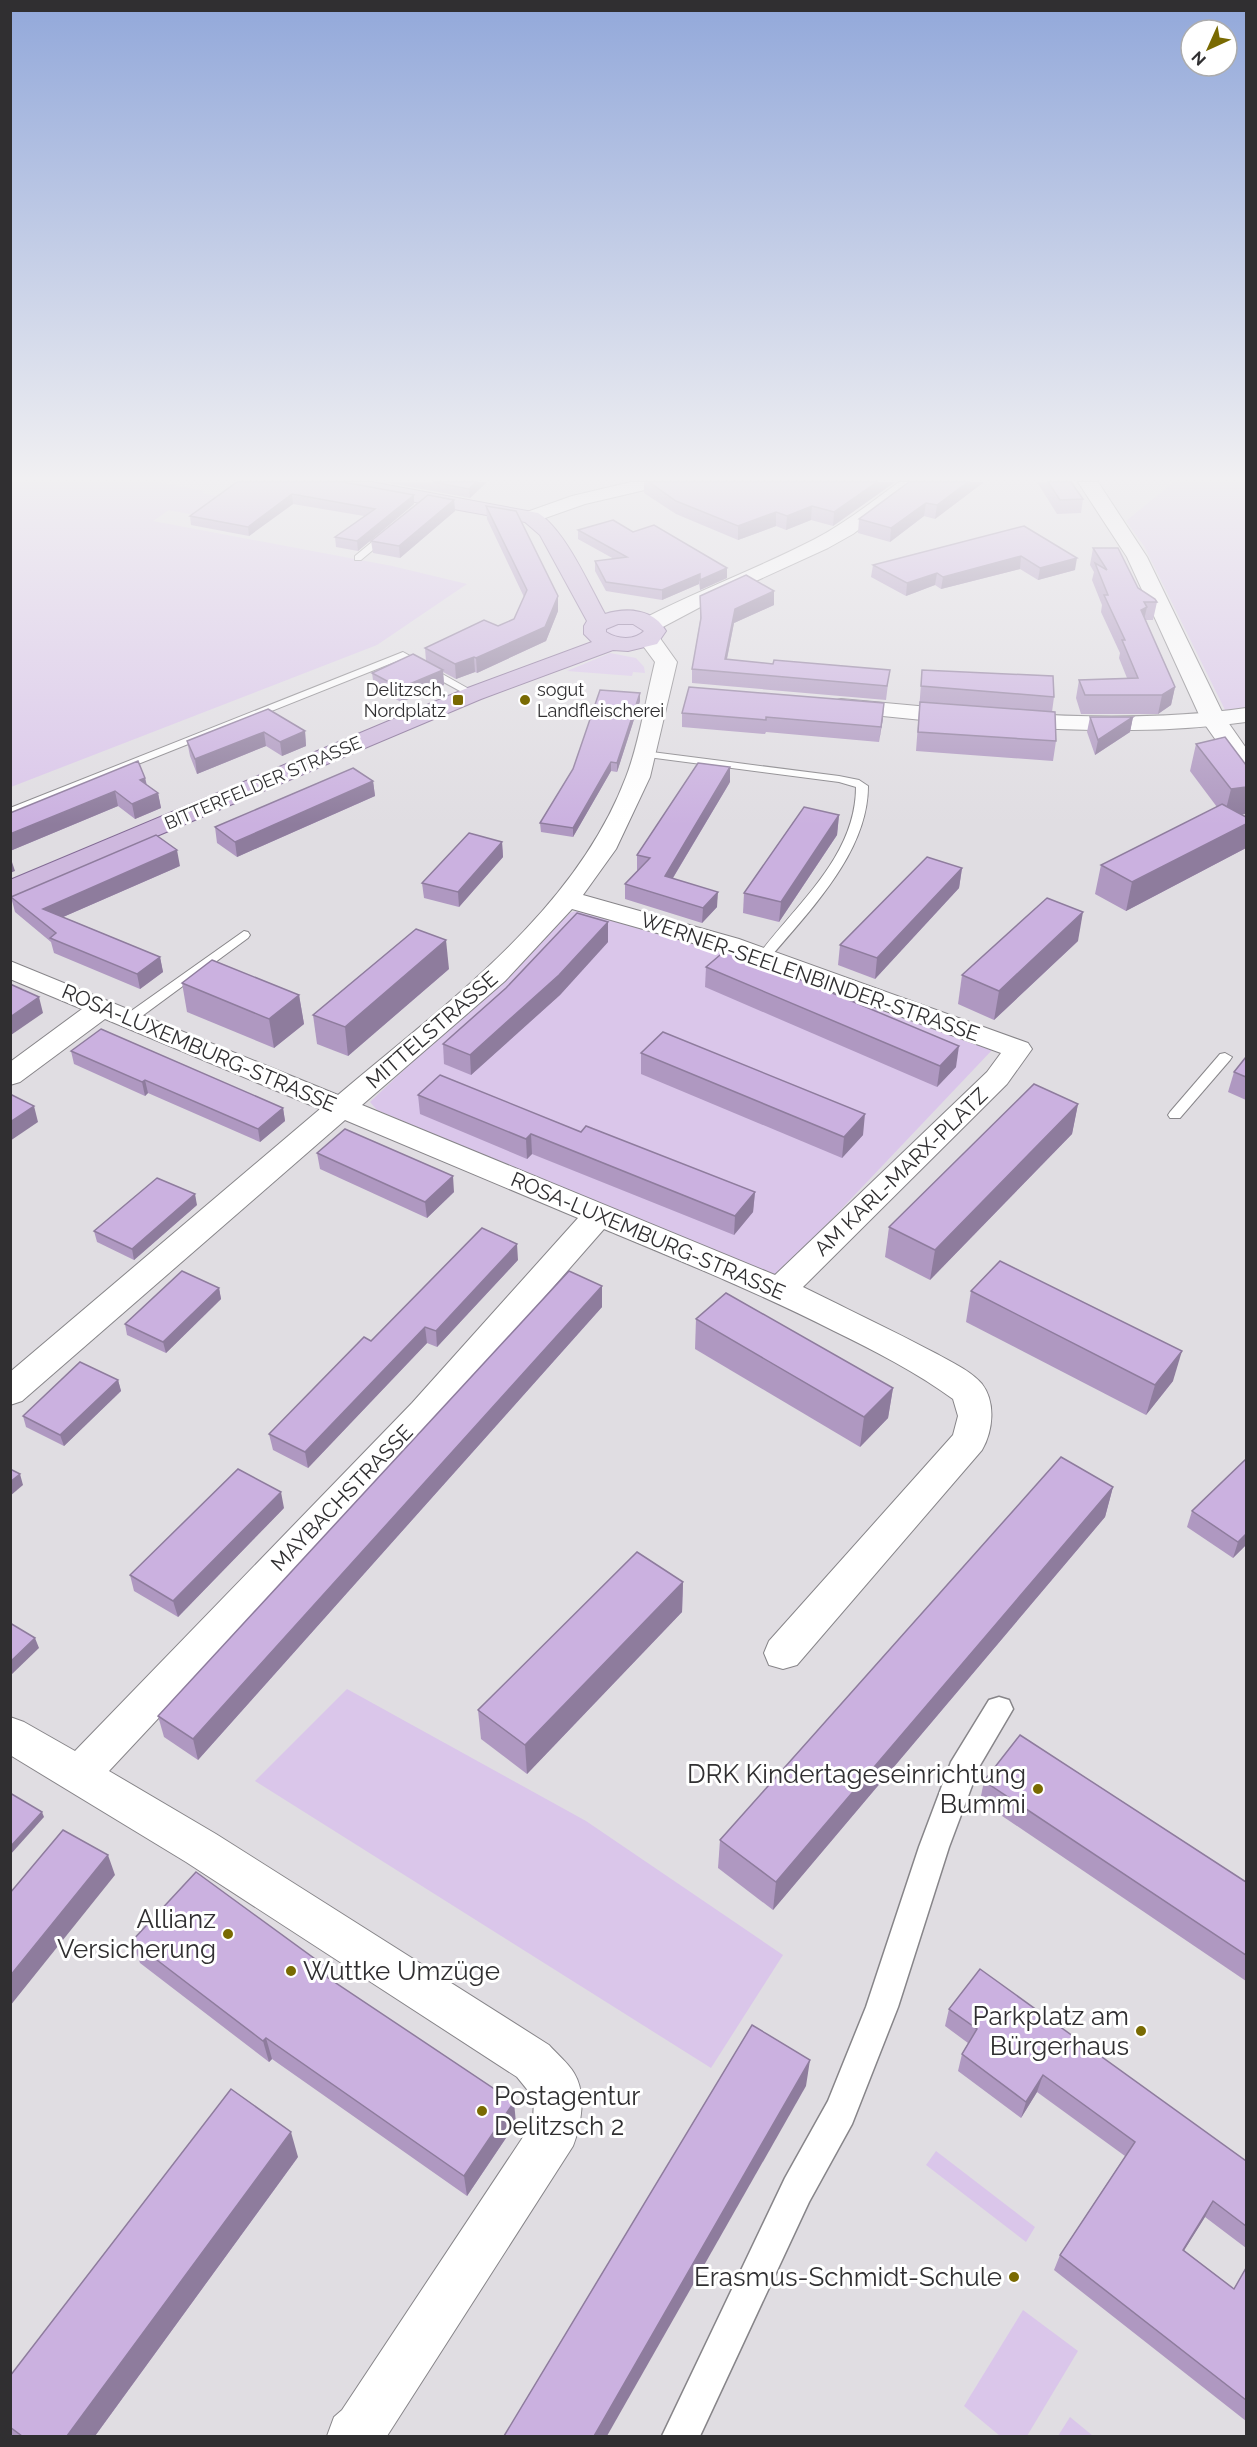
<svg xmlns="http://www.w3.org/2000/svg" width="1257" height="2447" font-family="Raleway,sans-serif">
	<style>
		.green { fill: #dac6ea }
		.lines { fill: none; stroke-linecap: round; stroke-linejoin: round }
		.service-casing { stroke: #878589; stroke-width: 2 }
		.pedestrian-casing { stroke: #878589; stroke-width: 3 }
		.minor-casing { stroke: #878589; stroke-width: 2 }
		.tertiary-casing { stroke: #878589; stroke-width: 2 }
		.primary-casing { stroke: #816a93; stroke-width: 2 }
		.service { fill: #fff; fill-rule: evenodd }
		.pedestrian { fill: #fff; fill-rule: evenodd }
		.minor { fill: #fff; fill-rule: evenodd }
		.tertiary { fill: #fff; fill-rule: evenodd }
		.primary { fill: #ceb8de; fill-rule: evenodd }
		.wall { fill: #af98c1 }
		.shaded-wall { fill: #8e7c9d }
		.building { fill: #cbb1e0; stroke: #8e7c9d; stroke-width: 1.5 }
		.poi-dot { fill: #796a02; stroke: #fff; stroke-width: 2 }
		.labels { text-anchor: middle; stroke-width: 6; stroke-linejoin: round; paint-order: stroke }
		.far-poi-label { font-size: 18px; fill: #302f31; stroke: #fff; text-anchor: end }
		.far-street-label { font-size: 18px; fill: #302f31; stroke: #fff }
		.street-label { font-size: 21px; fill: #302f31; stroke: #fff }
		.near-poi-label { font-size: 26px; fill: #302f31; stroke: #fff; text-anchor: end }
	</style>
	<rect width="100%" height="100%" fill="#e0dde2"/>
	<!-- green -->
	<g class="green">
		<path d="M11 482H157L205 491 202 493 225 498 200 516 169 510 153 521 392 566 467 584 377 645 11 787Z"/>
		<path d="M1174 482H1246V715L1229 718 1144 546 1126 521Z"/>
		<path d="M632 622 644 629V632L631 639 606 636 604 627 608 624Z"/>
		<path d="M610 653 636 658 644 667 645 673 633 672 632 676 567 671Z"/>
		<path d="M579 910 728 952 994 1048 775 1279 377 1110 370 1102 570 913Z"/>
		<path d="M347 1689 586 1821 783 1955 711 2068 255 1781Z"/>
		<path d="M936 2151 1035 2227 1026 2242 926 2165Z"/>
		<path d="M1023 2310 1078 2351 1027 2436H1000L964 2406Z"/>
		<path d="M1070 2417 1093 2436H1058Z"/>
	</g>
	<g class="lines">
		<defs>
			<g id="service">
				<path d="M384 532 392 534 361 560H355V556Z"/>
				<path d="M403 652 478 694 473 697 469 696 402 659 10 815V808Z"/>
				<path d="M644 751 839 776 859 780 868 786C868 853 809 911 768 960H758L757 957C795 905 856 857 856 787L839 782 640 756V752Z"/>
				<path d="M244 931 248 932 250 935 248 938 134 1022H124L122 1019 124 1016Z"/>
				<path d="M1225 1053 1232 1057 1230 1060 1180 1118H1170L1168 1115 1170 1112 1220 1054Z"/>
			</g>
			<path id="pedestrian" d="M999 1697 1009 1700 1013 1709 979 1767 949 1847 898 2007 852 2124 809 2202 700 2436H662L785 2178 828 2101 866 2007 919 1847 951 1762 989 1700Z"/>
			<g id="minor">
				<path d="M631 482H664L662 486 585 504 531 523 524 521 521 517 524 513 572 496Z"/>
				<path d="M649 633 657 634 677 662 650 777 616 849 583 895 739 939 1028 1043 1032 1049 1007 1084 803 1287C847 1309 892 1330 935 1353 950 1361 971 1371 982 1384 996 1402 993 1431 982 1450L797 1665 783 1669 769 1665 764 1653 769 1641 953 1435 958 1416 953 1399C916 1372 875 1351 834 1331 759 1293 681 1261 604 1229L436 1421 109 1771 216 1834 549 2045C557 2054 568 2063 574 2073 587 2094 581 2125 573 2146L387 2436H327L334 2417 342 2410 533 2122 534 2098 517 2077 186 1862 10 1755V1717L24 1722 75 1751 412 1403 578 1218 345 1120 22 1401 10 1405V1372L320 1109 105 1019 20 1082 10 1085V1062L82 1009 10 979V961L338 1095C444 1005 575 912 626 777 639 744 646 698 655 662L638 639 641 634ZM572 909 721 951 1001 1053 987 1072 775 1275 362 1105 505 981Z"/>
				<path d="M841 699 962 710 970 712 973 717 970 722 962 724 833 711 830 706 833 701Z"/>
				<path d="M1246 708V722C1168 733 1090 731 1011 727L1003 725 1000 720 1003 715 1011 713C1090 718 1168 719 1246 708Z"/>
			</g>
			<g id="tertiary">
				<path d="M899 482H922L853 534 828 548 708 603 659 629 651 631 643 629 640 624 643 619C699 590 759 568 815 539 845 523 872 502 899 482Z"/>
				<path d="M1078 482H1098L1147 557 1225 718 1246 748V772L1237 770 1201 719 1127 557Z"/>
			</g>
			<path id="primary" d="M328 482H371L538 513C565 530 589 585 605 614 627 607 654 609 666 631L657 644 628 651 613 650 481 699 10 898V880L465 689 592 642 584 634V626L587 621 540 535 525 522 338 488 331 486ZM618 624H633L644 631C634 641 617 639 606 632V629Z"/>
		</defs>
		<!-- service casing -->
		<use href="#service" class="service-casing"/>
		<!-- pedestrian casing -->
		<use href="#pedestrian" class="pedestrian-casing"/>
		<!-- minor casing -->
		<use href="#minor" class="minor-casing"/>
		<!-- tertiary casing -->
		<use href="#tertiary" class="tertiary-casing"/>
		<!-- primary casing -->
		<use href="#primary" class="primary-casing"/>
		<!-- service -->
		<use href="#service" class="service"/>
		<!-- pedestrian -->
		<use href="#pedestrian" class="pedestrian"/>
		<!-- minor -->
		<use href="#minor" class="minor"/>
		<!-- tertiary -->
		<use href="#tertiary" class="tertiary"/>
		<!-- primary -->
		<use href="#primary" class="primary"/>
	</g>
	<!-- wall -->
	<g class="wall">
		<path d="M237 482 414 504 358 551 336 547 335 537 364 516 293 504 249 536 191 525 190 516Z"/>
		<path d="M384 482H487L470 498Z"/>
		<path d="M644 482H895L833 526 811 520 786 530 776 526 738 540 676 514 644 493Z"/>
		<path d="M984 482 935 519 924 516 890 542 858 533 859 519Z"/>
		<path d="M1037 482H1071L1083 499 1081 513 1057 514Z"/>
		<path d="M454 500 455 511 400 558 373 553 371 541Z"/>
		<path d="M486 506 558 596V611L546 641 477 673 475 672 456 679 443 672 444 685 401 702 374 687 372 673 426 661 425 648 498 626 514 619 524 597 487 519Z"/>
		<path d="M1024 526 1075 570 1038 580 1020 569 941 589 935 585 906 596 871 577 873 565Z"/>
		<path d="M578 530 633 532 727 568V578L700 590 699 584 662 600 606 591 595 571V561L614 559 578 539Z"/>
		<path d="M1093 548 1138 588 1157 602 1153 620H1145L1175 687 1171 705 1158 714H1081L1076 698 1079 680 1127 678 1119 658 1120 653 1101 612 1102 605 1092 580 1094 572 1090 565Z"/>
		<path d="M700 596 774 605 734 623 727 659 888 684 886 700 692 683V669L700 621Z"/>
		<path d="M922 670 1054 697 1052 712 1056 741 1053 761 916 751Z"/>
		<path d="M640 693V701L617 772 611 771 573 837 541 832 540 823Z"/>
		<path d="M268 709 305 731 306 746 282 756 266 746 197 774 190 756 187 741Z"/>
		<path d="M682 713 883 718 879 742 766 732 765 734 682 727Z"/>
		<path d="M1090 717H1133L1130 732 1095 755 1087 732Z"/>
		<path d="M1225 737 1246 814H1242L1246 848 1126 911 1095 894 1101 865 1217 807 1190 771 1196 744Z"/>
		<path d="M145 778 147 785 158 793 161 808 135 819 118 806 10 851V813Z"/>
		<path d="M373 781 375 796 237 857 217 843 215 827Z"/>
		<path d="M730 782 673 878 717 907 702 923 625 899V884L637 871V855Z"/>
		<path d="M839 815 837 835 779 922 743 913 744 893Z"/>
		<path d="M502 842 503 857 459 907 424 898 422 883Z"/>
		<path d="M180 866 63 917 160 957 163 972 140 989 54 953 51 942 15 912 11 897Z"/>
		<path d="M962 868 959 888 875 979 838 965 840 945Z"/>
		<path d="M1078 941 994 1020 958 1004 962 975Z"/>
		<path d="M608 942 560 995 471 1075 444 1064 443 1044 506 988Z"/>
		<path d="M706 967 956 1067 937 1087 705 987Z"/>
		<path d="M449 969 348 1056 317 1044 313 1015Z"/>
		<path d="M182 983 299 995 304 1024 274 1048 187 1012Z"/>
		<path d="M71 1051 283 1108 285 1121 260 1142 148 1093 145 1096 74 1064Z"/>
		<path d="M641 1053 863 1135 842 1158 641 1074Z"/>
		<path d="M1246 1057V1100L1228 1092 1234 1072Z"/>
		<path d="M418 1095 581 1132 755 1192 753 1212 734 1235 532 1154 527 1159 420 1114Z"/>
		<path d="M1078 1104 1072 1134 930 1280 885 1257 889 1227Z"/>
		<path d="M317 1153 454 1192 427 1218 320 1169Z"/>
		<path d="M197 1205 134 1260 97 1242 94 1231Z"/>
		<path d="M518 1260 437 1347 427 1343 308 1468 273 1450 269 1434 371 1341Z"/>
		<path d="M602 1286V1307L198 1760 164 1737 158 1716Z"/>
		<path d="M219 1288 221 1299 166 1353 127 1335 125 1324Z"/>
		<path d="M971 1291 1173 1381 1146 1415 966 1322Z"/>
		<path d="M696 1319 893 1388 888 1418 860 1447 695 1349Z"/>
		<path d="M118 1380 121 1391 64 1446 26 1427 23 1416Z"/>
		<path d="M1113 1487 1105 1517 773 1910 718 1868 720 1840Z"/>
		<path d="M284 1508 178 1617 134 1591 130 1575Z"/>
		<path d="M1192 1511 1246 1545 1233 1558 1187 1527Z"/>
		<path d="M683 1582 682 1612 527 1774 481 1739 478 1710Z"/>
		<path d="M984 1781 1246 1882V1981L980 1801Z"/>
		<path d="M132 1941 329 1978 516 2123 467 2196 272 2059 269 2062 140 1963Z"/>
		<path d="M949 2009 1246 2161V2248L1205 2217 1184 2250 1234 2289 1246 2267V2421L1054 2270 1060 2255 1125 2156 1037 2092 1021 2118 958 2071 962 2054 968 2043 945 2026Z"/>
		<path d="M298 2157 95 2436H10V2376Z"/>
	</g>
	<!-- shaded-wall -->
	<g class="shaded-wall">
		<path d="M476 482H487L470 498 469 489Z"/>
		<path d="M877 482H895L833 526 834 512Z"/>
		<path d="M968 482H984L935 519 937 505Z"/>
		<path d="M292 494 293 504 249 536 248 527Z"/>
		<path d="M414 495V504L358 551 357 541Z"/>
		<path d="M454 500 455 511 400 558 399 546Z"/>
		<path d="M926 503 924 516 890 542 891 528Z"/>
		<path d="M812 506 811 520 786 530 787 516Z"/>
		<path d="M776 512V526L738 540V526Z"/>
		<path d="M1021 556 1020 569 941 589 943 577Z"/>
		<path d="M1077 558 1075 570 1038 580 1040 568Z"/>
		<path d="M727 568V578L700 590V580Z"/>
		<path d="M937 573 935 585 906 596 907 583Z"/>
		<path d="M700 574 699 584 662 600V590Z"/>
		<path d="M774 591V605L734 623 724 673 725 659 735 609Z"/>
		<path d="M558 596V611L546 641 477 673 476 658Z"/>
		<path d="M1147 607 1143 624 1141 610Z"/>
		<path d="M474 657 475 672 456 679 455 664Z"/>
		<path d="M443 670 444 685 401 702 400 688Z"/>
		<path d="M1175 687 1171 705 1158 714 1162 695Z"/>
		<path d="M640 693V701L617 772V763Z"/>
		<path d="M884 703 883 718 879 742 881 727Z"/>
		<path d="M1133 717 1130 732 1095 755 1098 740Z"/>
		<path d="M305 731 306 746 282 756 280 742Z"/>
		<path d="M264 732 266 746 197 774 195 759Z"/>
		<path d="M611 762V771L573 837V828Z"/>
		<path d="M730 767V782L665 891V876Z"/>
		<path d="M145 778 148 793 140 780Z"/>
		<path d="M373 781 375 796 237 857 235 842Z"/>
		<path d="M1246 787V814L1224 817 1231 789Z"/>
		<path d="M115 791 118 806 10 851V834Z"/>
		<path d="M158 793 161 808 135 819 132 804Z"/>
		<path d="M839 815 837 835 779 922 781 902Z"/>
		<path d="M1246 824V848L1126 911 1132 882Z"/>
		<path d="M502 842 503 857 459 907 458 892Z"/>
		<path d="M177 850 180 866 47 924 43 909Z"/>
		<path d="M10 856 15 871 10 873Z"/>
		<path d="M962 868 959 888 875 979 877 958Z"/>
		<path d="M718 892 717 907 702 923 703 908Z"/>
		<path d="M1083 912 1078 941 994 1020 999 991Z"/>
		<path d="M608 922V942L560 995 471 1075 470 1055Z"/>
		<path d="M446 940 449 969 348 1056 345 1027Z"/>
		<path d="M160 957 163 972 140 989 137 974Z"/>
		<path d="M299 995 304 1024 274 1048 269 1019Z"/>
		<path d="M39 997 43 1013 11 1035 10 1017Z"/>
		<path d="M959 1046 956 1067 937 1087 940 1066Z"/>
		<path d="M145 1080 148 1093 145 1096 142 1082Z"/>
		<path d="M1078 1104 1072 1134 930 1280 935 1250Z"/>
		<path d="M34 1106 38 1122 10 1141V1122Z"/>
		<path d="M283 1108 285 1121 260 1142 258 1129Z"/>
		<path d="M865 1114 863 1135 842 1158 844 1137Z"/>
		<path d="M531 1134 532 1154 527 1159 526 1139Z"/>
		<path d="M453 1176 454 1192 427 1218 425 1202Z"/>
		<path d="M755 1192 753 1212 734 1235 735 1216Z"/>
		<path d="M195 1194 197 1205 134 1260 132 1249Z"/>
		<path d="M517 1244 518 1260 437 1347 436 1331Z"/>
		<path d="M602 1286V1307L198 1760 193 1739Z"/>
		<path d="M219 1288 221 1299 166 1353 163 1342Z"/>
		<path d="M425 1327 427 1343 308 1468 305 1452Z"/>
		<path d="M1182 1351 1173 1381 1146 1415 1155 1385Z"/>
		<path d="M118 1380 121 1391 64 1446 60 1435Z"/>
		<path d="M893 1388 888 1418 860 1447 864 1417Z"/>
		<path d="M20 1474 23 1485 10 1496V1482Z"/>
		<path d="M1113 1487 1105 1517 773 1910 776 1882Z"/>
		<path d="M281 1492 284 1508 178 1617 173 1601Z"/>
		<path d="M1246 1534V1545L1233 1558 1238 1542Z"/>
		<path d="M683 1582 682 1612 527 1774 525 1745Z"/>
		<path d="M35 1638 39 1648 10 1676V1662Z"/>
		<path d="M42 1812 44 1817 10 1855V1847Z"/>
		<path d="M108 1855 115 1875 10 2006V1976Z"/>
		<path d="M326 1967 331 1989 321 1973Z"/>
		<path d="M266 2038 272 2059 269 2062 263 2041Z"/>
		<path d="M810 2060 806 2086 607 2436H594Z"/>
		<path d="M1043 2075 1037 2092 1021 2118 1026 2102Z"/>
		<path d="M514 2102 516 2123 467 2196 464 2176Z"/>
		<path d="M291 2132 298 2157 95 2436H67Z"/>
		<path d="M1213 2201 1205 2217 1175 2265 1183 2250Z"/>
	</g>
	<!-- building -->
	<g class="building">
		<path d="M237 482H343L414 495 357 541 335 537 375 509 292 494 248 527 190 516Z"/>
		<path d="M433 482H476L469 489Z"/>
		<path d="M649 482H877L834 512 812 506 787 516 776 512 738 526 676 501Z"/>
		<path d="M909 482H968L937 505 926 503 891 528 859 519Z"/>
		<path d="M1048 482H1071L1083 499 1060 500Z"/>
		<path d="M428 495 454 500 399 546 371 541Z"/>
		<path d="M486 506 516 511 558 596 545 627 476 658 474 657 455 664 425 648 484 620 498 626 514 619 527 590Z"/>
		<path d="M613 520 633 532 654 525 727 568 700 580V574L662 590 606 582 595 561 627 557 578 530Z"/>
		<path d="M1024 526 1077 558 1040 568 1021 556 943 577 937 573 907 583 873 565Z"/>
		<path d="M1093 548H1118L1138 588 1155 599 1157 602H1144L1147 607 1141 610 1175 687 1162 695H1085L1079 680 1138 678 1122 640H1125L1104 595H1108L1095 563 1107 570Z"/>
		<path d="M746 575 774 591 735 609 725 659 773 664 774 660 890 670 887 686 692 669 701 618 700 596Z"/>
		<path d="M413 654 443 670 400 688 372 673Z"/>
		<path d="M922 670 1053 676 1054 697 921 686Z"/>
		<path d="M689 687 884 703 881 727 766 717V720L682 713Z"/>
		<path d="M600 690 640 693 617 763 611 762 573 828 540 823 573 769Z"/>
		<path d="M920 702 1055 712 1056 741 918 732Z"/>
		<path d="M268 709 305 731 280 742 264 732 195 759 187 741Z"/>
		<path d="M1090 717H1133L1098 740Z"/>
		<path d="M1225 737 1246 765V787L1231 789 1196 744Z"/>
		<path d="M138 761 145 778 140 780 158 793 132 804 115 791 10 834V813Z"/>
		<path d="M698 763 730 767 665 876 718 892 703 908 625 884 650 858 637 855Z"/>
		<path d="M353 768 373 781 235 842 215 827Z"/>
		<path d="M1222 804 1246 817V824L1132 882 1101 865Z"/>
		<path d="M804 807 839 815 781 902 744 893Z"/>
		<path d="M469 833 502 842 458 892 422 883Z"/>
		<path d="M156 835 177 850 43 909 160 957 137 974 50 938 56 933 11 897Z"/>
		<path d="M927 857 962 868 877 958 840 945Z"/>
		<path d="M1047 898 1083 912 999 991 962 975Z"/>
		<path d="M577 913 608 922 559 975 470 1055 443 1044 506 988Z"/>
		<path d="M416 929 446 940 345 1027 313 1015Z"/>
		<path d="M727 949 959 1046 940 1066 706 967Z"/>
		<path d="M212 960 299 995 269 1019 182 983Z"/>
		<path d="M10 984 39 997 10 1017Z"/>
		<path d="M101 1029 283 1108 258 1129 145 1080 142 1082 71 1051Z"/>
		<path d="M663 1032 865 1114 844 1137 641 1053Z"/>
		<path d="M1246 1057V1077L1234 1072Z"/>
		<path d="M440 1075 581 1132 586 1126 755 1192 735 1216 531 1134 526 1139 418 1095Z"/>
		<path d="M1034 1084 1078 1104 935 1250 889 1227Z"/>
		<path d="M10 1094 34 1106 10 1122Z"/>
		<path d="M345 1129 453 1176 425 1202 317 1153Z"/>
		<path d="M157 1178 195 1194 132 1249 94 1231Z"/>
		<path d="M482 1228 517 1244 436 1331 425 1327 305 1452 269 1434 364 1337 371 1341Z"/>
		<path d="M1000 1261 1182 1351 1155 1385 971 1291Z"/>
		<path d="M182 1271 219 1288 163 1342 125 1324Z"/>
		<path d="M569 1271 602 1286 193 1739 158 1716Z"/>
		<path d="M726 1293 893 1388 864 1417 696 1319Z"/>
		<path d="M80 1362 118 1380 60 1435 23 1416Z"/>
		<path d="M1061 1457 1113 1487 776 1882 720 1840Z"/>
		<path d="M1246 1459V1534L1238 1542 1192 1511Z"/>
		<path d="M10 1469 20 1474 10 1482Z"/>
		<path d="M238 1469 281 1492 173 1601 130 1575Z"/>
		<path d="M637 1552 683 1582 525 1745 478 1710Z"/>
		<path d="M10 1623 35 1638 10 1662Z"/>
		<path d="M1020 1735 1246 1882V1955L984 1781Z"/>
		<path d="M10 1793 42 1812 10 1847Z"/>
		<path d="M63 1830 108 1855 10 1976V1893Z"/>
		<path d="M196 1872 326 1967 321 1973 514 2102 464 2176 266 2038 263 2041 132 1941Z"/>
		<path d="M980 1969 1246 2161V2226L1213 2201 1183 2250 1234 2289 1246 2268V2400L1060 2255 1135 2142 1043 2075 1026 2102 962 2054 977 2029 949 2009Z"/>
		<path d="M752 2025 810 2060 594 2436H504Z"/>
		<path d="M231 2089 291 2132 67 2436H22L10 2427V2376Z"/>
	</g>
	<!-- sky -->
	<linearGradient id="sky" x2="0" y2="1"><stop stop-color="#92a8da"/><stop offset="0.58" stop-color="#f1f0f2"/><stop offset="1" stop-color="#f1f0f2" stop-opacity="0"/></linearGradient>
	<rect width="1257" height="825" fill="url(#sky)"/>
	<!-- markers -->
	<g class="poi-dot">
		<rect x="452" y="694" width="12" height="12" rx="3"/>
		<circle cx="525" cy="700" r="6"/>
		<circle cx="1038" cy="1789" r="6"/>
		<circle cx="228" cy="1934" r="6"/>
		<circle cx="291" cy="1971" r="6"/>
		<circle cx="1141" cy="2031" r="6"/>
		<circle cx="482" cy="2111" r="6"/>
		<circle cx="1014" cy="2277" r="6"/>
	</g>
	<g class="labels">
		<!-- far-poi labels -->
		<g class="far-poi-label">
			<text x="446" y="696">Delitzsch,<tspan x="446" dy="21">Nordplatz</tspan></text>
			<text x="537" y="696" text-anchor="start">sogut<tspan x="537" dy="21">Landfleischerei</tspan></text>
		</g>
		<!-- far-street labels -->
		<g class="far-street-label">
			<text transform="translate(263 783) rotate(-23)" y="6">BITTERFELDER STRASSE</text>
		</g>
		<!-- street labels -->
		<g class="street-label">
			<text transform="translate(810 977) rotate(19)" y="7">WERNER-SEELENBINDER-STRASSE</text>
			<text transform="translate(432 1030) rotate(-41)" y="7">MITTELSTRASSE</text>
			<text transform="translate(199 1048) rotate(23)" y="7">ROSA-LUXEMBURG-STRASSE</text>
			<text transform="translate(901 1172) rotate(-44)" y="7">AM KARL-MARX-PLATZ</text>
			<text transform="translate(648 1236) rotate(23)" y="7">ROSA-LUXEMBURG-STRASSE</text>
			<text transform="translate(342 1498) rotate(-46)" y="7">MAYBACHSTRASSE</text>
		</g>
		<!-- near-poi labels -->
		<g class="near-poi-label">
			<text x="1026" y="1783">DRK Kindertageseinrichtung<tspan x="1026" dy="30">Bummi</tspan></text>
			<text x="216" y="1928">Allianz<tspan x="216" dy="30">Versicherung</tspan></text>
			<text x="303" y="1980" text-anchor="start">Wuttke Umzüge</text>
			<text x="1129" y="2025">Parkplatz am<tspan x="1129" dy="30">Bürgerhaus</tspan></text>
			<text x="494" y="2105" text-anchor="start">Postagentur<tspan x="494" dy="30">Delitzsch 2</tspan></text>
			<text x="1002" y="2286">Erasmus-Schmidt-Schule</text>
		</g>
	</g>
	<!-- border -->
	<rect width="1257" height="2447" fill="none" stroke="#302f31" stroke-width="24"/>
	<!-- north arrow -->
	<g transform="translate(1209 48) rotate(225)"><circle r="28" fill="#ffffff" stroke="#acacad" stroke-width="1.5"/>
	<path d="M0-4.5L10 22L0 15L-10 22Z" fill="#796a02"/>
	<text y="-9" font-size="16" font-weight="bold" text-anchor="middle" fill="#302f31">N</text>
	</g>
</svg>
